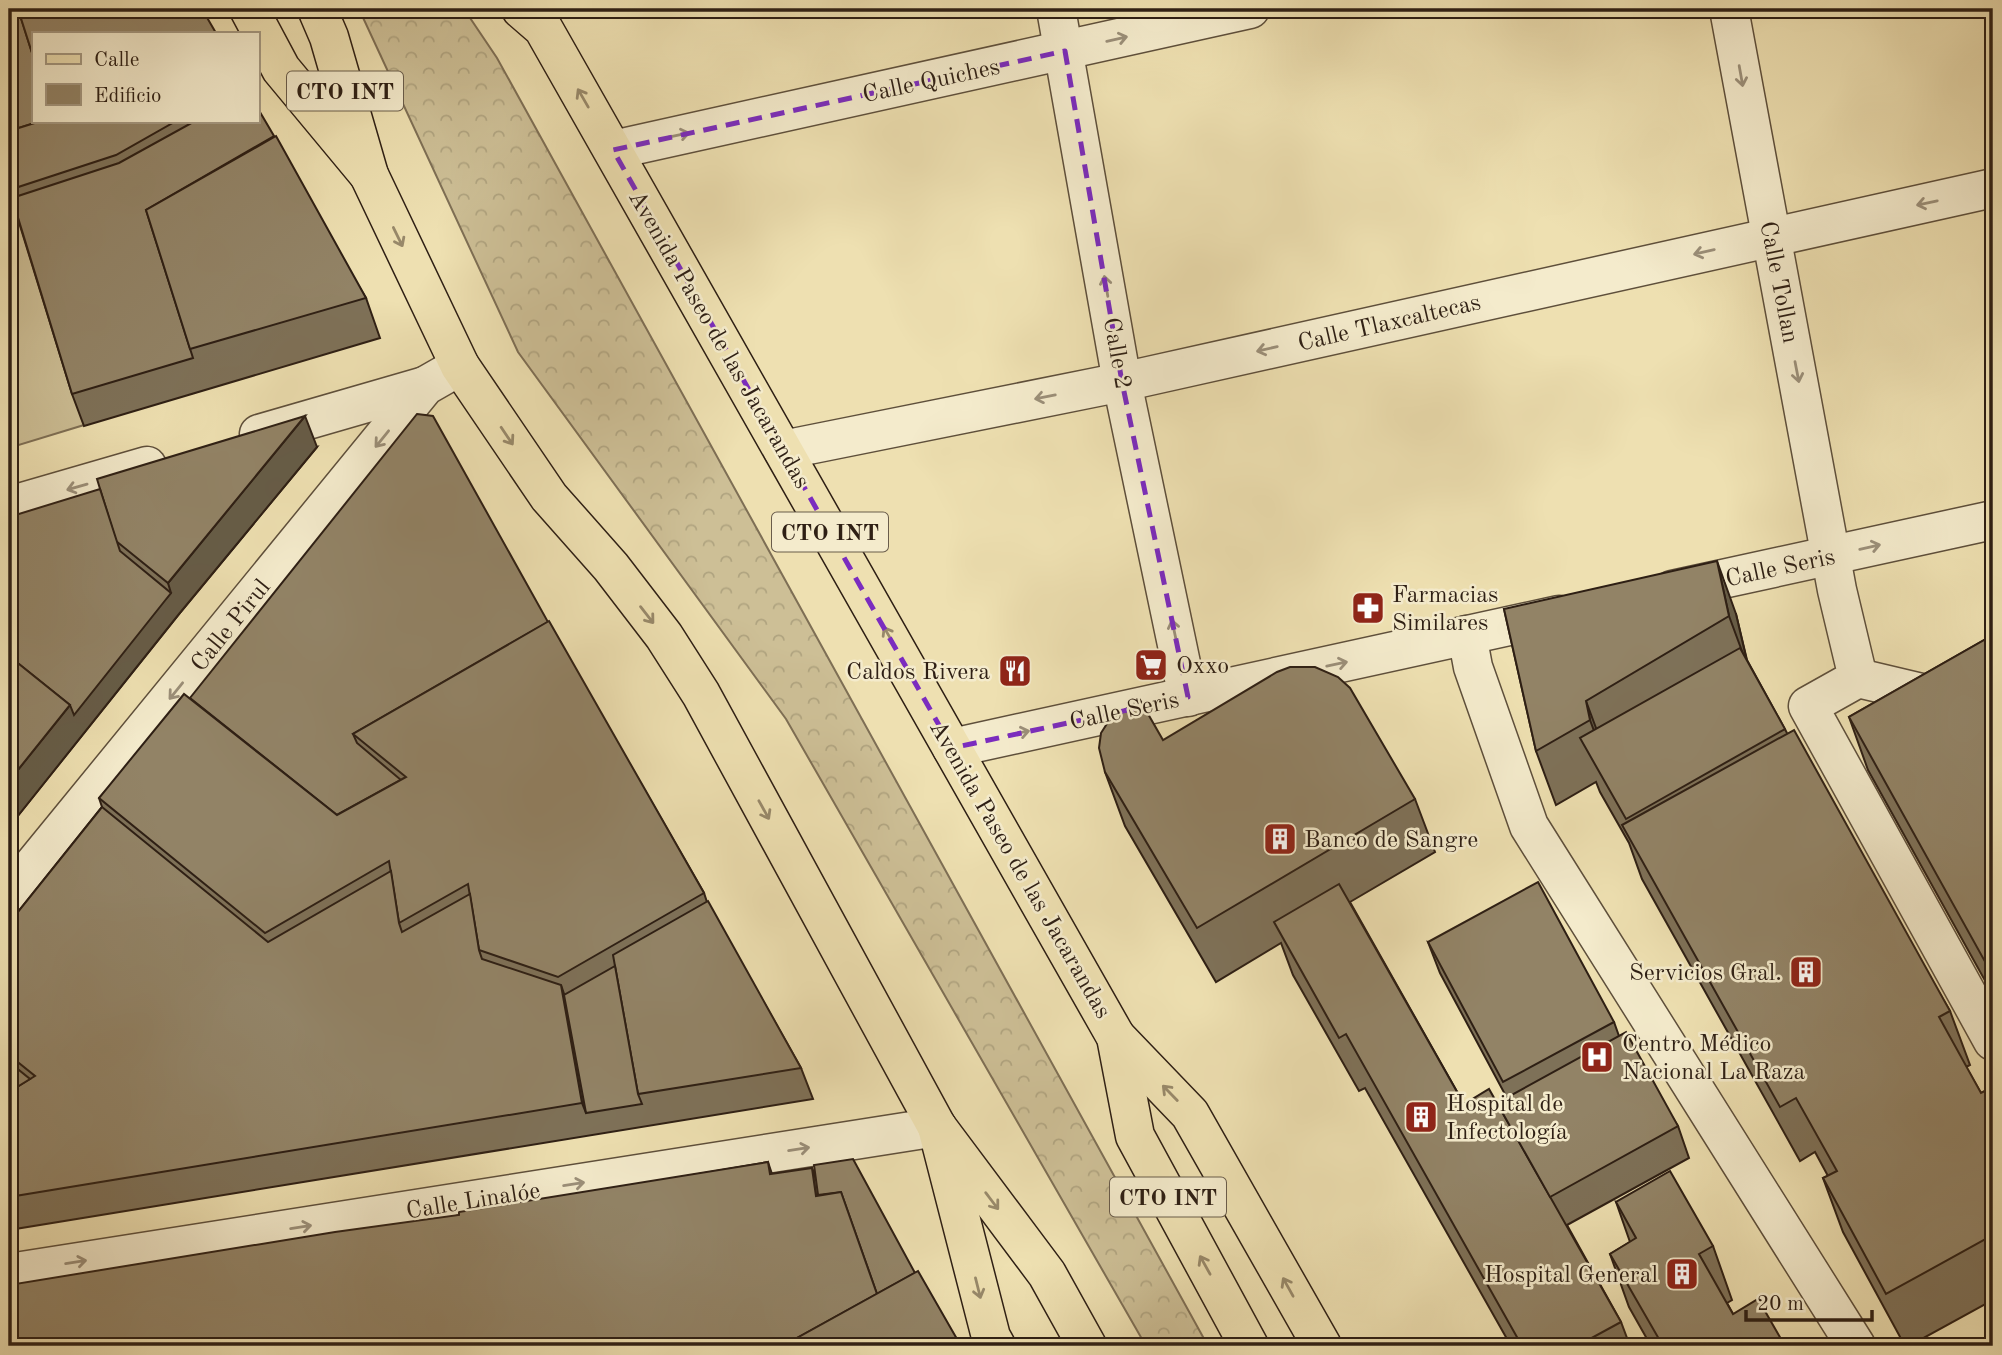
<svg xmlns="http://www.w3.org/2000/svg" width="2002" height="1355" font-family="'Old Standard TT',serif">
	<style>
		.forest { fill: url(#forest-crowns); stroke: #7e6f55; stroke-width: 2 }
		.pitch { fill: #cdbf96; stroke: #7e6f55; stroke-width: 2 }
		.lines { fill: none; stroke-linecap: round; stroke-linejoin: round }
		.minor-casing { stroke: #5e4f3b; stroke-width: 41 }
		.major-casing { stroke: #2e1f14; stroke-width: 41 }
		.highway-casing { stroke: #2e1f14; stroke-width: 41 }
		.minor { stroke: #f4ebcc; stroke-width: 38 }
		.major { stroke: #eee0b1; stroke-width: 38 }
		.highway { stroke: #eee0b1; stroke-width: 38 }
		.wall { fill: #7e7158; stroke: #2e1f14; stroke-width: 2 }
		.shaded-wall { fill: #665c47; stroke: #2e1f14; stroke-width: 2 }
		.building { fill: #928366; stroke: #2e1f14; stroke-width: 2 }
		.oneway { stroke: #9b8f79 }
		.oneway2 { stroke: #98896a }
		.marked { fill: none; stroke: #7b2cbf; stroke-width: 5; stroke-dasharray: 14 9; stroke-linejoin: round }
		.labels { text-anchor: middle; stroke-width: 5; stroke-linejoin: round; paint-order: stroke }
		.shield { fill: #f4ebcc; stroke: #695c4b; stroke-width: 2 }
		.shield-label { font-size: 23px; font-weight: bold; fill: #2e1f14 }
		.street-label { font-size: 24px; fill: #2e1f14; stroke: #f4ebcc }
		.poi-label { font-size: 24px; fill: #2e1f14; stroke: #f4ebcc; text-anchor: start }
	</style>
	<defs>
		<pattern id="forest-crowns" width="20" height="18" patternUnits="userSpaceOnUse" patternTransform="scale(1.75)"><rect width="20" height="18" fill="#cdbf96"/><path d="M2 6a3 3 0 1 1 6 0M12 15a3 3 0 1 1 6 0" fill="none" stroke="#b0a480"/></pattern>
	</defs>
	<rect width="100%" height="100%" fill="#eee0b1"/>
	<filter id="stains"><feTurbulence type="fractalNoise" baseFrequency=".00286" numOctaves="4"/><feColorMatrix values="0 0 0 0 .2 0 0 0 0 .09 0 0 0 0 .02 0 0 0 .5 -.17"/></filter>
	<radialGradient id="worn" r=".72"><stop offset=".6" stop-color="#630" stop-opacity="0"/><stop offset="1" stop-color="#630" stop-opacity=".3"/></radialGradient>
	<!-- forest -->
	<path class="forest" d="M359 9H464L497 58 1208 1346H1146L786 719 518 352Z"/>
	<!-- pitch -->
	<path class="pitch" d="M9 181 84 425 9 448Z"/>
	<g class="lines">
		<defs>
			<g id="minor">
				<path d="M1056 9 1122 382 1188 697"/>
				<path d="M1729 9 1837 590 1858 678 1808 706 1993 1041"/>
				<path d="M613 150 1250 9"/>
				<path d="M259 434 425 386"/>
				<path d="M783 450 1122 382 1993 188"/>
				<path d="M9 506 147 466"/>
				<path d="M1672 590 1993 520"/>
				<path d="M1467 635 1473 667 1529 826 1856 1346"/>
				<path d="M1858 678 1934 696 1993 664"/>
				<path d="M952 748 1559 615"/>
				<path d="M9 895 425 386 460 366"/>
				<path d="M9 1273 937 1127"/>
			</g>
			<g id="major">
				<path d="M249 9 281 69 369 175"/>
				<path d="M1116 1037 1190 1114 1322 1346"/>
				<path d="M937 1127 991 1337 996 1346"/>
			</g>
			<g id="highway">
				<path d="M317 9 329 37 369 175 460 366 549 497 611 567 664 636 701 694 937 1127 1047 1274 1087 1346"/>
				<path d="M521 9 543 28 1116 1037 1135 1136 1249 1346"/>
			</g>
		</defs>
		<!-- minor casing -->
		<use href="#minor" class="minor-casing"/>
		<!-- major casing -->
		<use href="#major" class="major-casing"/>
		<!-- highway casing -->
		<use href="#highway" class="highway-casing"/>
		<!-- minor -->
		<use href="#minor" class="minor"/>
		<!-- major -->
		<use href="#major" class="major"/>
		<!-- highway -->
		<use href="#highway" class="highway"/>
	</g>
	<!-- wall -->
	<g class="wall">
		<path d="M33 121H257L366 298 380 338 84 426 72 394 9 190Z"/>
		<path d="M317 447 179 614 9 827V517Z"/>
		<path d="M1504 609 1736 614 1747 660 1787 733 1950 1011 1970 1065 1966 1067 1981 1093 1993 1087V1300L1909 1346H1905L1843 1232 1823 1178 1828 1176 1815 1152 1800 1161 1642 879 1629 843 1600 792 1596 782 1556 805 1536 751Z"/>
		<path d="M548 622 704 893 707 902 801 1068 813 1099 9 1230V923L102 807 99 798 190 698Z"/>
		<path d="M1993 635V995L1868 770 1849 717Z"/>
		<path d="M1163 740 1415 799 1435 852 1350 902 1464 1104 1497 1103 1507 1098 1440 973 1428 942 1614 1022 1619 1036 1678 1126 1689 1158 1567 1225 1621 1322 1630 1346H1511L1365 1088 1359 1091 1293 975 1281 943 1216 982 1125 826 1105 772Z"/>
		<path d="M768 1162 772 1174 812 1168 815 1177 915 1273 961 1346H9L459 1215Z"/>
		<path d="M1616 1202 1713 1246 1732 1300 1727 1303 1733 1314 1785 1346H1651L1629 1307 1610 1254 1630 1242Z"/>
	</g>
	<!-- shaded-wall -->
	<g class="shaded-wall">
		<path d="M305 416 317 447 179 614 9 827V781L70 705 171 593 168 583Z"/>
		<path d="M1717 561 1736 614 1749 670 1729 616Z"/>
		<path d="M1586 701 1606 755 1610 774 1590 720Z"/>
		<path d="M561 985 572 1017 586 1113 582 1103Z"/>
		<path d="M812 1168 824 1200 816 1196Z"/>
	</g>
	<!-- building -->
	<g class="building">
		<path d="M9 9H18L33 56V121H41L9 131Z"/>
		<path d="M18 9H202L216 33H33V56Z"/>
		<path d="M257 107 274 136 146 210 193 358 72 394 12 198 119 163 195 121H257Z"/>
		<path d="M41 121H176L116 155 9 190V131Z"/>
		<path d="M276 136 366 298 190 349 146 210Z"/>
		<path d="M417 414 433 416 548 622 353 734 357 743 401 780 337 815 190 698Z"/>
		<path d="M305 416 168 583 116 541 97 479Z"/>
		<path d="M100 489 120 551 171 593 74 715 70 705 9 656V517Z"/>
		<path d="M1717 561 1729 616 1586 701 1590 720 1536 751 1504 609Z"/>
		<path d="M549 621 704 893 558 977 479 950 468 884 399 923 389 861 265 933 99 798 184 694 337 815 406 777 353 734Z"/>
		<path d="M1993 635V976L1849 717Z"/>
		<path d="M1740 648 1785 729 1626 819 1580 738Z"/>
		<path d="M9 656 70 705 9 781Z"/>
		<path d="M1290 667H1315L1338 677 1350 688 1415 799 1197 928 1105 772 1099 748 1101 733 1110 719 1140 700 1163 740 1277 672Z"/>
		<path d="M1794 730 1950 1011 1939 1017 1981 1093 1993 1087V1235L1886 1294 1823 1178 1837 1171 1796 1098 1780 1107 1622 825Z"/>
		<path d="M102 807 268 942 391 871 399 923 402 932 470 894 479 950 482 959 561 985 582 1103 9 1197V1092L35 1076 9 1055V923Z"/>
		<path d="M1538 882 1614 1022 1503 1082 1428 942Z"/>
		<path d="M1339 884 1464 1104 1489 1089 1621 1322 1577 1346H1522L1346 1034 1339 1038 1274 922Z"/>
		<path d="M708 901 801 1068 638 1094 613 955Z"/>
		<path d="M615 966 638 1094 642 1104 586 1113 564 995Z"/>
		<path d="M1626 1032 1678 1126 1550 1197 1497 1103Z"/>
		<path d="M9 1062 30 1079 9 1092Z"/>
		<path d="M853 1159 915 1273 877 1294 841 1192 818 1195 814 1165Z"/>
		<path d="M768 1162 770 1174 812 1168 816 1196 841 1192 877 1294 797 1338 800 1346H9V1285L335 1232 459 1215V1212Z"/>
		<path d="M1670 1171 1713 1246 1699 1254 1733 1314 1758 1299 1785 1346H1663L1610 1254 1636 1238 1616 1202Z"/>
		<path d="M918 1271 961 1346H810L797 1338Z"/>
	</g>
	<!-- one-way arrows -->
	<defs><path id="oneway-shaft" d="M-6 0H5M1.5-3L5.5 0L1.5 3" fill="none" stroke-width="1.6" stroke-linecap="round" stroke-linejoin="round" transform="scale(1.75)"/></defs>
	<g class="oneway">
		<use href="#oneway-shaft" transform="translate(1117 39) rotate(-13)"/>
		<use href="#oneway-shaft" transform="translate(1741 76) rotate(80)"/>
		<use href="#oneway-shaft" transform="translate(679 135) rotate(-12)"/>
		<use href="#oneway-shaft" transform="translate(1927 203) rotate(168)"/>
		<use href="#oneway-shaft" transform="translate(1704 252) rotate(167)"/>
		<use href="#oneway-shaft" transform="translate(1106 286) rotate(-100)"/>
		<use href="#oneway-shaft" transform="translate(1267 349) rotate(167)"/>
		<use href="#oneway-shaft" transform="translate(1797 372) rotate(79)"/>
		<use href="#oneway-shaft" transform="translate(1045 397) rotate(169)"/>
		<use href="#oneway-shaft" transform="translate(382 439) rotate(129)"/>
		<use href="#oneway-shaft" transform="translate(77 487) rotate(164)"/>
		<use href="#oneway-shaft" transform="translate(1870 547) rotate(-13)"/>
		<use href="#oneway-shaft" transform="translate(1174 630) rotate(-102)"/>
		<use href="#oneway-shaft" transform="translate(1337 664) rotate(-12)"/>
		<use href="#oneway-shaft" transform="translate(176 691) rotate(129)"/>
		<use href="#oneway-shaft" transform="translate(1019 733) rotate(-12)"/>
		<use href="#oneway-shaft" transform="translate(799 1149) rotate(-9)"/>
		<use href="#oneway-shaft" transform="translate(574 1184) rotate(-9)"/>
		<use href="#oneway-shaft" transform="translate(301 1227) rotate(-9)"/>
		<use href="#oneway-shaft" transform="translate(76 1262) rotate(-9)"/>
	</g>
	<g class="oneway2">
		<use href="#oneway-shaft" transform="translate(583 98) rotate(-120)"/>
		<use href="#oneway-shaft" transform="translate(398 237) rotate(64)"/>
		<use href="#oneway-shaft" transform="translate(507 436) rotate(56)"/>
		<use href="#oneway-shaft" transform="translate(647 615) rotate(52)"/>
		<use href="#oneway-shaft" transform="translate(889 636) rotate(-120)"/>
		<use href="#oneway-shaft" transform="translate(764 810) rotate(61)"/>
		<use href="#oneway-shaft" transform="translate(1170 1093) rotate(-134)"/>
		<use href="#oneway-shaft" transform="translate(992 1201) rotate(53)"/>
		<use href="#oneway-shaft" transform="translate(1205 1265) rotate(-119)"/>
		<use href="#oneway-shaft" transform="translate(1288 1287) rotate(-119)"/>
		<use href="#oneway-shaft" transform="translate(978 1288) rotate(76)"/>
	</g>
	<!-- marked area -->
	<path class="marked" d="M1065 51 1122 382 1188 697 952 748 613 150Z"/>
	<!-- icons -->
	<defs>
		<symbol id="pharmacy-square" viewBox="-11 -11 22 22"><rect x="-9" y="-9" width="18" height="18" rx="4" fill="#8f2418" stroke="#f4ebcc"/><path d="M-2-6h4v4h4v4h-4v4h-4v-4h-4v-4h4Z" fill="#fff"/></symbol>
		<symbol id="supermarket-square" viewBox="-11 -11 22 22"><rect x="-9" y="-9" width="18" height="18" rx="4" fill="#8f2418" stroke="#f4ebcc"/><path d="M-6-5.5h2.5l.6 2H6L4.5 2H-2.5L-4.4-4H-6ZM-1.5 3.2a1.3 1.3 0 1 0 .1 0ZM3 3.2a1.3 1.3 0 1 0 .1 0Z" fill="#fff"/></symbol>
		<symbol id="restaurant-square" viewBox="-11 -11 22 22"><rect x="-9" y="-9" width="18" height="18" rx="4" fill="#8f2418" stroke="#f4ebcc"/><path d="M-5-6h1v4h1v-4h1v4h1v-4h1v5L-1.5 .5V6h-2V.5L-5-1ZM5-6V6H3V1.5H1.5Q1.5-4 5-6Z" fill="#fff"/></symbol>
		<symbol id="building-square" viewBox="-11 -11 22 22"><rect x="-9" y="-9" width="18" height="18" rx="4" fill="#8f2418" stroke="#f4ebcc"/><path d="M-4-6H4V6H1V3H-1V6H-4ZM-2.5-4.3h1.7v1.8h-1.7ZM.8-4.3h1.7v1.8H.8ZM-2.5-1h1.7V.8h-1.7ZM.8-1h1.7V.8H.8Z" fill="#fff"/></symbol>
		<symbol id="hospital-square" viewBox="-11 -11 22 22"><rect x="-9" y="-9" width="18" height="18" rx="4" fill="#8f2418" stroke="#f4ebcc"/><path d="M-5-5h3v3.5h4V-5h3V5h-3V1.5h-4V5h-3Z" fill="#fff"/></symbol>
	</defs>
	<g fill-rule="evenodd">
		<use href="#pharmacy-square" x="1349" y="589" width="38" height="38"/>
		<use href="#supermarket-square" x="1132" y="646" width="38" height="38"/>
		<use href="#restaurant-square" x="996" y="652" width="38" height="38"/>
		<use href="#building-square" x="1261" y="820" width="38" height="38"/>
		<use href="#building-square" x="1787" y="953" width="38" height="38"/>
		<use href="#hospital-square" x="1578" y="1038" width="38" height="38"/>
		<use href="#building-square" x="1402" y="1098" width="38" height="38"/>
		<use href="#building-square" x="1663" y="1255" width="38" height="38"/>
	</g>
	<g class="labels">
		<!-- shield labels -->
		<g class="shield">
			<rect x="287" y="71.5" width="116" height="39" rx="5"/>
			<rect x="772" y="512.5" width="116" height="39" rx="5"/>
			<rect x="1110" y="1177.5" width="116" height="39" rx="5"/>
		</g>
		<g class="shield-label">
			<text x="345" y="99">CTO INT</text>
			<text x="830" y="540">CTO INT</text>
			<text x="1168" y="1205">CTO INT</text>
		</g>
		<!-- street labels -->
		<g class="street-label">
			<text transform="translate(931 80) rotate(-12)" y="8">Calle Quiches</text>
			<text transform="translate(1780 282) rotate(79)" y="8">Calle Tollan</text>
			<text transform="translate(1389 322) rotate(-13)" y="8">Calle Tlaxcaltecas</text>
			<text transform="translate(720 339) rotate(60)" y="8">Avenida Paseo de las Jacarandas</text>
			<text transform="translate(1118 353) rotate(80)" y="8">Calle 2</text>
			<text transform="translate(1780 567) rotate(-12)" y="8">Calle Seris</text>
			<text transform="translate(230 625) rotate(-51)" y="8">Calle Pirul</text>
			<text transform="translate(1124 710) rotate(-12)" y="8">Calle Seris</text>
			<text transform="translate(1021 869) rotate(60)" y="8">Avenida Paseo de las Jacarandas</text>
			<text transform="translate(473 1200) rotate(-9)" y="8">Calle Linalóe</text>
		</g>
		<!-- poi labels -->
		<g class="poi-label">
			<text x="1392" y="602">Farmacias<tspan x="1392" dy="28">Similares</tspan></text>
			<text x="1176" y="673">Oxxo</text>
			<text x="990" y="679" text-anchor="end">Caldos Rivera</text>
			<text x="1304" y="847">Banco de Sangre</text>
			<text x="1782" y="980" text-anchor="end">Servicios Gral.</text>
			<text x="1622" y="1051">Centro Médico<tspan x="1622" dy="28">Nacional La Raza</tspan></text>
			<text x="1446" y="1111">Hospital de<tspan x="1446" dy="28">Infectología</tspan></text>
			<text x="1658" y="1282" text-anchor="end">Hospital General</text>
		</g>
	</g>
	<!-- margin -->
	<rect width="2002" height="1355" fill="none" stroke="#eee0b1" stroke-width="35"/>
	<rect x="10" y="10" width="1981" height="1334" fill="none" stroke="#2e1f14" stroke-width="3.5"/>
	<rect x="18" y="18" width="1967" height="1320" fill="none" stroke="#2e1f14" stroke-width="2"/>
	<!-- legend -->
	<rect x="32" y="32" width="228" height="91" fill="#f4ebcc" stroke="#a59982" stroke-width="2"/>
	<rect x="46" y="54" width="35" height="10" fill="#eee0b1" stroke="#a59982" stroke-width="2"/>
	<text x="94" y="66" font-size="21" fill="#2e1f14">Calle</text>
	<rect x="46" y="84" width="35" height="21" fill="#928366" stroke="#a59982" stroke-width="2"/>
	<text x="94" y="102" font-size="21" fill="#2e1f14">Edificio</text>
	<!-- scale -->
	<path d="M1746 1310v10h126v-10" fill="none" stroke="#2e1f14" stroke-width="3.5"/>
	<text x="1757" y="1310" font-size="21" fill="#2e1f14" stroke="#f4ebcc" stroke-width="5" paint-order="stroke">20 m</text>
	<rect width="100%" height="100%" filter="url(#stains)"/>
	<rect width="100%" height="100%" fill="url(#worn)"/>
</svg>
